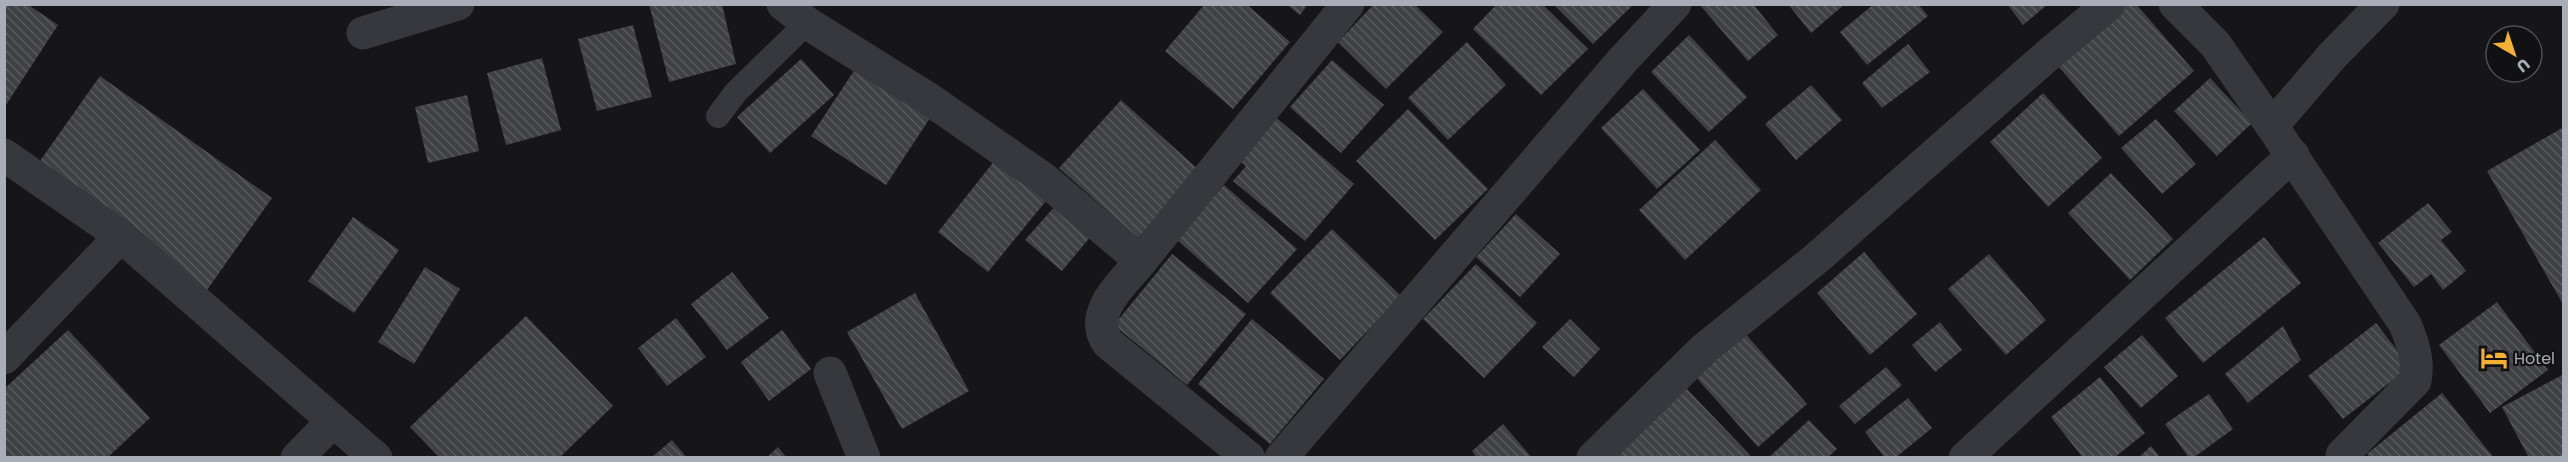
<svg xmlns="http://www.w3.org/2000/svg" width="2568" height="462" font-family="Poppins,sans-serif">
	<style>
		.building { fill: url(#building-back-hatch) }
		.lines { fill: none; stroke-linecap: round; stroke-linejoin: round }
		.lane { stroke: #37383d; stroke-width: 24 }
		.street { stroke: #37383d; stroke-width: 33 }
		.labels { text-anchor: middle; stroke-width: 4.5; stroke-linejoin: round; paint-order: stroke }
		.poi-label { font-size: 16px; fill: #a8adb8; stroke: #111113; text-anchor: start }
	</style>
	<defs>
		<pattern id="building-back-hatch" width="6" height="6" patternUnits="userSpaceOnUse" patternTransform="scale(1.5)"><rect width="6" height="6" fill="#404145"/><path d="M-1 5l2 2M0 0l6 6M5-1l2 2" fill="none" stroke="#595a5e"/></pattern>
	</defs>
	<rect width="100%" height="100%" fill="#161618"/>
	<!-- building -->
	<g class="building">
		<path d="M4 4H27L58 25 4 108Z"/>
		<path d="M649 4H722L736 64 669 82Z"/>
		<path d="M1205 4H1246L1290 42 1233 109 1165 51Z"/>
		<path d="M1286 4H1308L1300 15Z"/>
		<path d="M1374 4H1414L1443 32 1386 89 1338 42Z"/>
		<path d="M1497 4H1542L1588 49 1541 95 1473 29Z"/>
		<path d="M1553 4H1634L1593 44Z"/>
		<path d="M1699 4H1753L1778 35 1748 61Z"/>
		<path d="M1788 4H1845L1811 33Z"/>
		<path d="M1874 4H1918L1928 16 1867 65 1840 32Z"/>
		<path d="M2007 4H2048L2023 25Z"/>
		<path d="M2125 4H2136L2194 71 2119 136 2057 65Z"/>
		<path d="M633 25 652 97 597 111 578 39Z"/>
		<path d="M1689 35 1747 97 1709 132 1651 72Z"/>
		<path d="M1467 42 1506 85 1448 140 1408 98Z"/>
		<path d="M1908 44 1930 72 1882 108 1862 83Z"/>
		<path d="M542 58 561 130 506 145 487 73Z"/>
		<path d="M801 59 834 95 770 153 737 117Z"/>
		<path d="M1332 60 1384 105 1341 153 1290 107Z"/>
		<path d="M857 66 932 115 886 185 811 136Z"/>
		<path d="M100 76 272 198 207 290 35 168Z"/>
		<path d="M2210 78 2252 123 2217 156 2174 111Z"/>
		<path d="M1811 85 1842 120 1796 160 1765 124Z"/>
		<path d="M1643 89 1700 150 1657 189 1601 128Z"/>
		<path d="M2043 93 2102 158 2048 207 1990 142Z"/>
		<path d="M467 95 479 151 428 163 415 107Z"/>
		<path d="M1121 100 1199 170 1138 238 1059 168Z"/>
		<path d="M1408 109 1488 189 1435 240 1356 161Z"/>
		<path d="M1272 114 1354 184 1305 241 1233 181 1246 166 1235 157Z"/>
		<path d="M2156 119 2196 164 2162 194 2121 148Z"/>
		<path d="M2564 127V306L2487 171Z"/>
		<path d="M1715 140 1761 190 1685 260 1639 210Z"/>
		<path d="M999 155 1050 196 988 272 938 232Z"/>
		<path d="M2111 173 2173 239 2130 280 2068 213Z"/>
		<path d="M1224 185 1297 249 1248 303 1176 239Z"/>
		<path d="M2428 203 2452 232 2441 240 2466 271 2443 290 2431 274 2414 287 2378 243Z"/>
		<path d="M1055 206 1091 236 1062 271 1025 240Z"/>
		<path d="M1516 214 1560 254 1520 297 1476 257Z"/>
		<path d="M353 217 399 250 354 313 308 281Z"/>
		<path d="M1332 229 1401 296 1340 360 1270 293Z"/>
		<path d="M2264 237 2301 283 2203 363 2165 318Z"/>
		<path d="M1864 252 1917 314 1870 355 1817 293Z"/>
		<path d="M1172 254 1246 314 1187 385 1114 325Z"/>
		<path d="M1989 254 2046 320 2006 355 1948 289Z"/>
		<path d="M1476 264 1537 323 1484 378 1423 319Z"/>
		<path d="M425 267 460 289 414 364 378 342Z"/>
		<path d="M732 272 769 318 727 350 691 304Z"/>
		<path d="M915 293 969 391 902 429 847 332Z"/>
		<path d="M2497 302 2548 370 2490 413 2439 345Z"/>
		<path d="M526 316 613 406 559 458H440L410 427Z"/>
		<path d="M676 318 706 357 667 386 638 348Z"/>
		<path d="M1252 319 1324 379 1270 444 1198 384Z"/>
		<path d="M1570 319 1600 349 1574 377 1542 347Z"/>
		<path d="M1940 322 1962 350 1935 372 1912 345Z"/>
		<path d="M2376 323 2410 367 2343 419 2308 376Z"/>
		<path d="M2283 326 2301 360 2248 403 2225 374Z"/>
		<path d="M68 330 150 418 107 458H4V389Z"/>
		<path d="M782 330 811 369 769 401 741 362Z"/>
		<path d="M1743 331 1807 404 1758 447 1694 375Z"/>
		<path d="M2142 335 2178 376 2141 408 2104 367Z"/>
		<path d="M1886 367 1902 385 1855 424 1839 406Z"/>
		<path d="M2564 374V458H2529L2502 407Z"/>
		<path d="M2100 377 2145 433 2114 458H2083L2051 417Z"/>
		<path d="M1684 386 1750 455 1748 458H1613Z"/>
		<path d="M2442 393 2494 458H2370L2367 454Z"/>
		<path d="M2209 394 2233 429 2193 458H2189L2165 424Z"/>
		<path d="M1908 398 1932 428 1895 458H1885L1865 432Z"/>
		<path d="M1809 420 1837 449 1827 458H1768Z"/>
		<path d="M1503 424 1532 458H1477L1472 451Z"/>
		<path d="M672 440 687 458H651Z"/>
		<path d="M2151 446 2161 458H2138Z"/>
		<path d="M778 447 787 458H766Z"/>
	</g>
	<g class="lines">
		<!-- lane -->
		<path class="lane" d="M718 116 736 92 807 23"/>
		<!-- street -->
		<g class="street">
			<path d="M783 4 807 23 929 99 1044 179 1141 261C1123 283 1087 313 1108 343L1249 458"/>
			<path d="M2175 4 2215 44 2272 126 2333 55 2383 4"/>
			<path d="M363 33 458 4"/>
			<path d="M2272 126 2405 324C2413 344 2419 359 2415 381L2342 455 2344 458"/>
			<path d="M4 155 121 236 376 458"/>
			<path d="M1141 261 1348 4"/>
			<path d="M4 358 121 236"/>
			<path d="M830 373 864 458"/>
			<path d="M297 458 332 422"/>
			<path d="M1281 458 1622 61 1675 4"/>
			<path d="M1593 458 1704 349 1817 258 2048 55 2109 4"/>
			<path d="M1965 458 2293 155"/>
		</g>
	</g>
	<!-- icons -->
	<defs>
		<symbol id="hotel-bare" viewBox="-9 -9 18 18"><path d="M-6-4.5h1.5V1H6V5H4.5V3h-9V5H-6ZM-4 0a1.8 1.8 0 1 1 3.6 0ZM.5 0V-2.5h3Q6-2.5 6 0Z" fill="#f2b134" stroke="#111113" stroke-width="2.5" paint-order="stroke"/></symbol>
	</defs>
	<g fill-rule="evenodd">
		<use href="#hotel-bare" x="2475" y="339" width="38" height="38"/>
	</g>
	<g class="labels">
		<!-- poi labels -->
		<g class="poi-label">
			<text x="2514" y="364">Hotel</text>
		</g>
	</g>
	<!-- border -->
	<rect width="2568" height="462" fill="none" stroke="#a8adb8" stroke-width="12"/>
	<!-- north arrow -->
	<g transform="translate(2514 54) rotate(141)"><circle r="28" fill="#111113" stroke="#4d4f55" stroke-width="1.5"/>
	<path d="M0-4.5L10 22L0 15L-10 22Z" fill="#f2b134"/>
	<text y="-9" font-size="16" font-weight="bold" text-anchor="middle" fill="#a8adb8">U</text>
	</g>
</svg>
